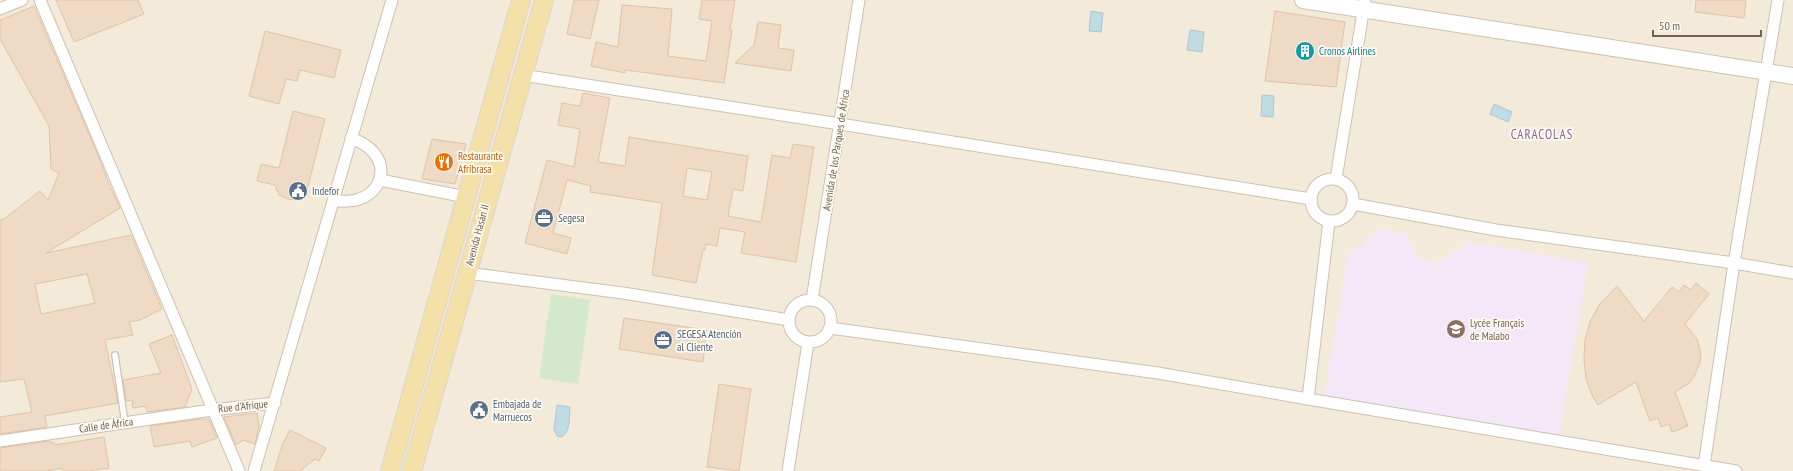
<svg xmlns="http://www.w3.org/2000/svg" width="1793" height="471" font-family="'PT Sans Narrow',sans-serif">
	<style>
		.residential { fill: #f3eada }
		.education { fill: #f4e8f8 }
		.green { fill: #d3e9ca }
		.water { fill: #c1dbe4; stroke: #a8c9d5 }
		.building { fill: #efdac5; stroke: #e0c3a6; fill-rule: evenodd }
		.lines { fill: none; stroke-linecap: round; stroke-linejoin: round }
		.lane-casing { stroke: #cdc0b2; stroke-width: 8 }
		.street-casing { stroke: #cdc0b2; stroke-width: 13 }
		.secondary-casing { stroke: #d0c1af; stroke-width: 18 }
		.primary-casing { stroke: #dbd6d2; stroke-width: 20 }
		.lane { stroke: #fff; stroke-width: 5.5 }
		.street { stroke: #fff; stroke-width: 11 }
		.secondary { stroke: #fff; stroke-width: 16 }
		.primary { stroke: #f4e1aa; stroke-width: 18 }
		.labels { text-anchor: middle; stroke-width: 3.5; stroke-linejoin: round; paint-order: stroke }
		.culture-label { font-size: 11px; fill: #0d838f; stroke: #fefbf2; text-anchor: start }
		.street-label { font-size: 11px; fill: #756150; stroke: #fefbf2 }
		.food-label { font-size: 11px; fill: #c56008; stroke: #fefbf2; text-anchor: start }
		.service-label { font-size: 11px; fill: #4e5e75; stroke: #fefbf2; text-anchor: start }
		.education-label { font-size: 11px; fill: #785e54; stroke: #fefbf2; text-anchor: start }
		.quarter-label { font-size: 13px; letter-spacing: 1px; fill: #886890; stroke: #fefbf2 }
	</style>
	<rect width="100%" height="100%" fill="#fbf7eb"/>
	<!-- residential -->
	<rect class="residential" x="0" y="0" width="1793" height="471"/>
	<!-- education -->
	<path class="education" d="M1381 229 1406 234 1418 258 1440 263 1468 242 1588 263 1559 435 1325 396 1348 255Z"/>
	<!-- green -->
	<path class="green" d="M551 294 590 300 578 384 539 378Z"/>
	<!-- water -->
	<g class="water">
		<path d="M1091 11 1103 13 1101 32 1089 31Z"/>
		<path d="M1190 30 1204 32 1202 52 1187 50Z"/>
		<path d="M1262 95 1274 96 1273 117 1261 116Z"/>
		<path d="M1494 104 1512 112 1508 122 1490 114Z"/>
		<path d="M557 405 570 407C569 416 571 433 561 437L557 436 554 429Z"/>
	</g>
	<!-- building -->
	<g class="building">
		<path d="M56 0H138L144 14 74 42Z"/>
		<path d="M574 0H599L590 39 567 34Z"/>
		<path d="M702 0H735L730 30H732L724 83 625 70V73L591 66 596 42 618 47 622 5 672 9 668 56 706 61 712 21 699 19Z"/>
		<path d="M1696 0H1746L1744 18 1695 12Z"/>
		<path d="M34 6 98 155 108 182 120 208 46 253 131 235 162 309 140 320 129 322 133 335 105 340 118 403 45 416 47 427 0 434V417L32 412 24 379 0 382V220L5 218 40 191 48 200 59 173 51 169 49 126 0 39V20ZM87 274 95 303 41 314 35 284Z"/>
		<path d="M1275 11 1345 22 1336 87 1265 81Z"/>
		<path d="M758 22 781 25 778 48 794 50 791 71 735 63 754 45Z"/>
		<path d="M265 31 341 50 334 78 300 70 297 81 286 79 279 104 249 96Z"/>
		<path d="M583 93 610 98 598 162 625 166 629 137 748 156 743 191 733 189 728 216 761 222 772 155 790 158 793 144 814 147 796 262 741 253 745 232 720 228 717 246 706 244 705 250H703L696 283 652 275 662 203 590 192 591 186 567 180 553 233 571 238 567 254 525 243 547 160 574 167 580 129 558 125 562 103 580 106ZM687 168 712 172 707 200 683 196Z"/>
		<path d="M293 111 325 119 307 190 300 197 290 200 279 195 275 185 257 181 261 164 279 168Z"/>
		<path d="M432 139 466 144 455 184 422 179Z"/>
		<path d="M1696 283 1709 294 1685 324 1697 339 1701 354 1700 362 1694 377 1689 383 1675 392 1688 426 1672 432 1669 424 1661 427 1658 418 1650 421 1636 382 1598 405 1593 397 1586 379 1584 360 1585 340 1590 322 1599 305 1617 286 1644 321 1672 287 1679 292 1684 285 1691 290Z"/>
		<path d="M624 318 707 330 703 362 619 349Z"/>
		<path d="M172 335 192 389 185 407 147 412 146 406 133 408 132 400 126 401 123 380 161 373 149 344Z"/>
		<path d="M719 384 751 389 739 471 707 467Z"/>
		<path d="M257 413 259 426 255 444 243 440 236 445 224 417Z"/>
		<path d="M201 419H209L217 438 192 447 190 441 154 447 150 426Z"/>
		<path d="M290 430 326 448 319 461 315 459 300 471H274L283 443Z"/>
		<path d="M104 437 109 468 88 471H62V468L47 471H0V448L50 441V443L54 442 55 445Z"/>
	</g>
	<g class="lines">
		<defs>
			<path id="lane" d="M115 355 125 423"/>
			<g id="street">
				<path d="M40 0 239 471"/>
				<path d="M0 9 22 0"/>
				<path d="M522 75 840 124 1311 199"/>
				<circle cx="1332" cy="200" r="21"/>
				<path d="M1336 179 1365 0"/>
				<path d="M380 180 466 197"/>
				<path d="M334 201C341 201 349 202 356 200 378 195 389 171 374 153 368 145 360 142 351 138"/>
				<path d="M1353 204 1496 230 1734 263 1793 273"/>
				<path d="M467 273 623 293 789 320"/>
				<circle cx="810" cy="321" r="21"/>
				<path d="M812 300 859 0"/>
				<path d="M830 328 1158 373 1308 399 1736 471"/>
				<path d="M1308 399 1329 221"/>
				<path d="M0 441 212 410 275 403"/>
				<path d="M1704 466 1734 263 1778 0"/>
				<path d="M254 471 392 0"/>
				<path d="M788 471 808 343"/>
			</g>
			<path id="secondary" d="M1303 0 1793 76"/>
			<g id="primary">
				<path d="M390 471 521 0"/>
				<path d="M412 471 544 0"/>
			</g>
		</defs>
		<!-- lane casing -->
		<use href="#lane" class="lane-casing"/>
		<!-- street casing -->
		<use href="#street" class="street-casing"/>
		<!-- secondary casing -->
		<use href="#secondary" class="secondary-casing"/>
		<!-- primary casing -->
		<use href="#primary" class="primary-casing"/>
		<!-- lane -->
		<use href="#lane" class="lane"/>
		<!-- street -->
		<use href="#street" class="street"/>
		<!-- secondary -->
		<use href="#secondary" class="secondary"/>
		<!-- primary -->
		<use href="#primary" class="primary"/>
	</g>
	<!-- icons -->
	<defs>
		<symbol id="building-disc" viewBox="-11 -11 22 22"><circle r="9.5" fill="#0f9aa8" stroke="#fefbf2"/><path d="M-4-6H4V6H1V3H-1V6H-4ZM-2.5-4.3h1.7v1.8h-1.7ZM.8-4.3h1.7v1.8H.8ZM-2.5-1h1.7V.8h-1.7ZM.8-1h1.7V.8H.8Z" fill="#fff"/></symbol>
		<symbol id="restaurant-disc" viewBox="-11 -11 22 22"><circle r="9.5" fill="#e8710a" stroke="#fefbf2"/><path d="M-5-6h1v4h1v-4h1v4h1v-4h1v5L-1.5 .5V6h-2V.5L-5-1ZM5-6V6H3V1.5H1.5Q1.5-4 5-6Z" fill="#fff"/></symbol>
		<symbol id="civic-disc" viewBox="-11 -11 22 22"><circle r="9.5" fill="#5c6f8a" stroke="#fefbf2"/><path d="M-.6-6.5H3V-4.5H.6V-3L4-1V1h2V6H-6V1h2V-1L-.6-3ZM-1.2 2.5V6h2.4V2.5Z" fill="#fff"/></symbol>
		<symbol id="office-disc" viewBox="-11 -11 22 22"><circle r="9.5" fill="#5c6f8a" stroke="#fefbf2"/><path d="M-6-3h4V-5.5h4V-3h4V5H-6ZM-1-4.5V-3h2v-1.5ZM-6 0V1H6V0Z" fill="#fff"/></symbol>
		<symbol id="school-disc" viewBox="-11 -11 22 22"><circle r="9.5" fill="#8d6e63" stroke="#fefbf2"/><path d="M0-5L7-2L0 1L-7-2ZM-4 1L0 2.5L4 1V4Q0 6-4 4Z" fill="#fff"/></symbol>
	</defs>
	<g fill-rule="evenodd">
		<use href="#building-disc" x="1294" y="40" width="22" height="22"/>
		<use href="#restaurant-disc" x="433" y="151" width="22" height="22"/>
		<use href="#civic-disc" x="287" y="180" width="22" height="22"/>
		<use href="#office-disc" x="533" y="207" width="22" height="22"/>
		<use href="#school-disc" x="1445" y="318" width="22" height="22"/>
		<use href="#office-disc" x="652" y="329" width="22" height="22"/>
		<use href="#civic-disc" x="468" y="399" width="22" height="22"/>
	</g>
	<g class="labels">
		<!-- culture labels -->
		<g class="culture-label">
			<text x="1319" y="55">Cronos Airlines</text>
		</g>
		<!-- street labels -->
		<g class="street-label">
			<text transform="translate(836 150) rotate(-81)" y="4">Avenida de los Parques de África</text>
			<text transform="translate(477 235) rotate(-75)" y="4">Avenida Hasán II</text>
			<text transform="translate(243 406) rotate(-6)" y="4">Rue d'Afrique</text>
			<text transform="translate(106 425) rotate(-8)" y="4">Calle de África</text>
		</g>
		<!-- food labels -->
		<g class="food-label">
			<text x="458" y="160">Restaurante<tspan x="458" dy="13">Afribrasa</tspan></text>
		</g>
		<!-- service labels -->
		<g class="service-label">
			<text x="312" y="195">Indefor</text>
			<text x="558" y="222">Segesa</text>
			<text x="677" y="338">SEGESA Atención<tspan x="677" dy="13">al Cliente</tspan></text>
			<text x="493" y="408">Embajada de<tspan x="493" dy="13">Marruecos</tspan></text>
		</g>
		<!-- education labels -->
		<g class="education-label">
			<text x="1470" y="327">Lycée Français<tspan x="1470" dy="13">de Malabo</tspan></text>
		</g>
		<!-- quarter labels -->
		<g class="quarter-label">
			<text x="1542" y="139">CARACOLAS</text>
		</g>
	</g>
	<!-- scale -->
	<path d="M1653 30v6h108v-6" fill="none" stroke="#756150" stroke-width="2"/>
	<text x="1659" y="30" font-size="12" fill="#756150" stroke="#fefbf2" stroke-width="3" paint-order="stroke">50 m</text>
</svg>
